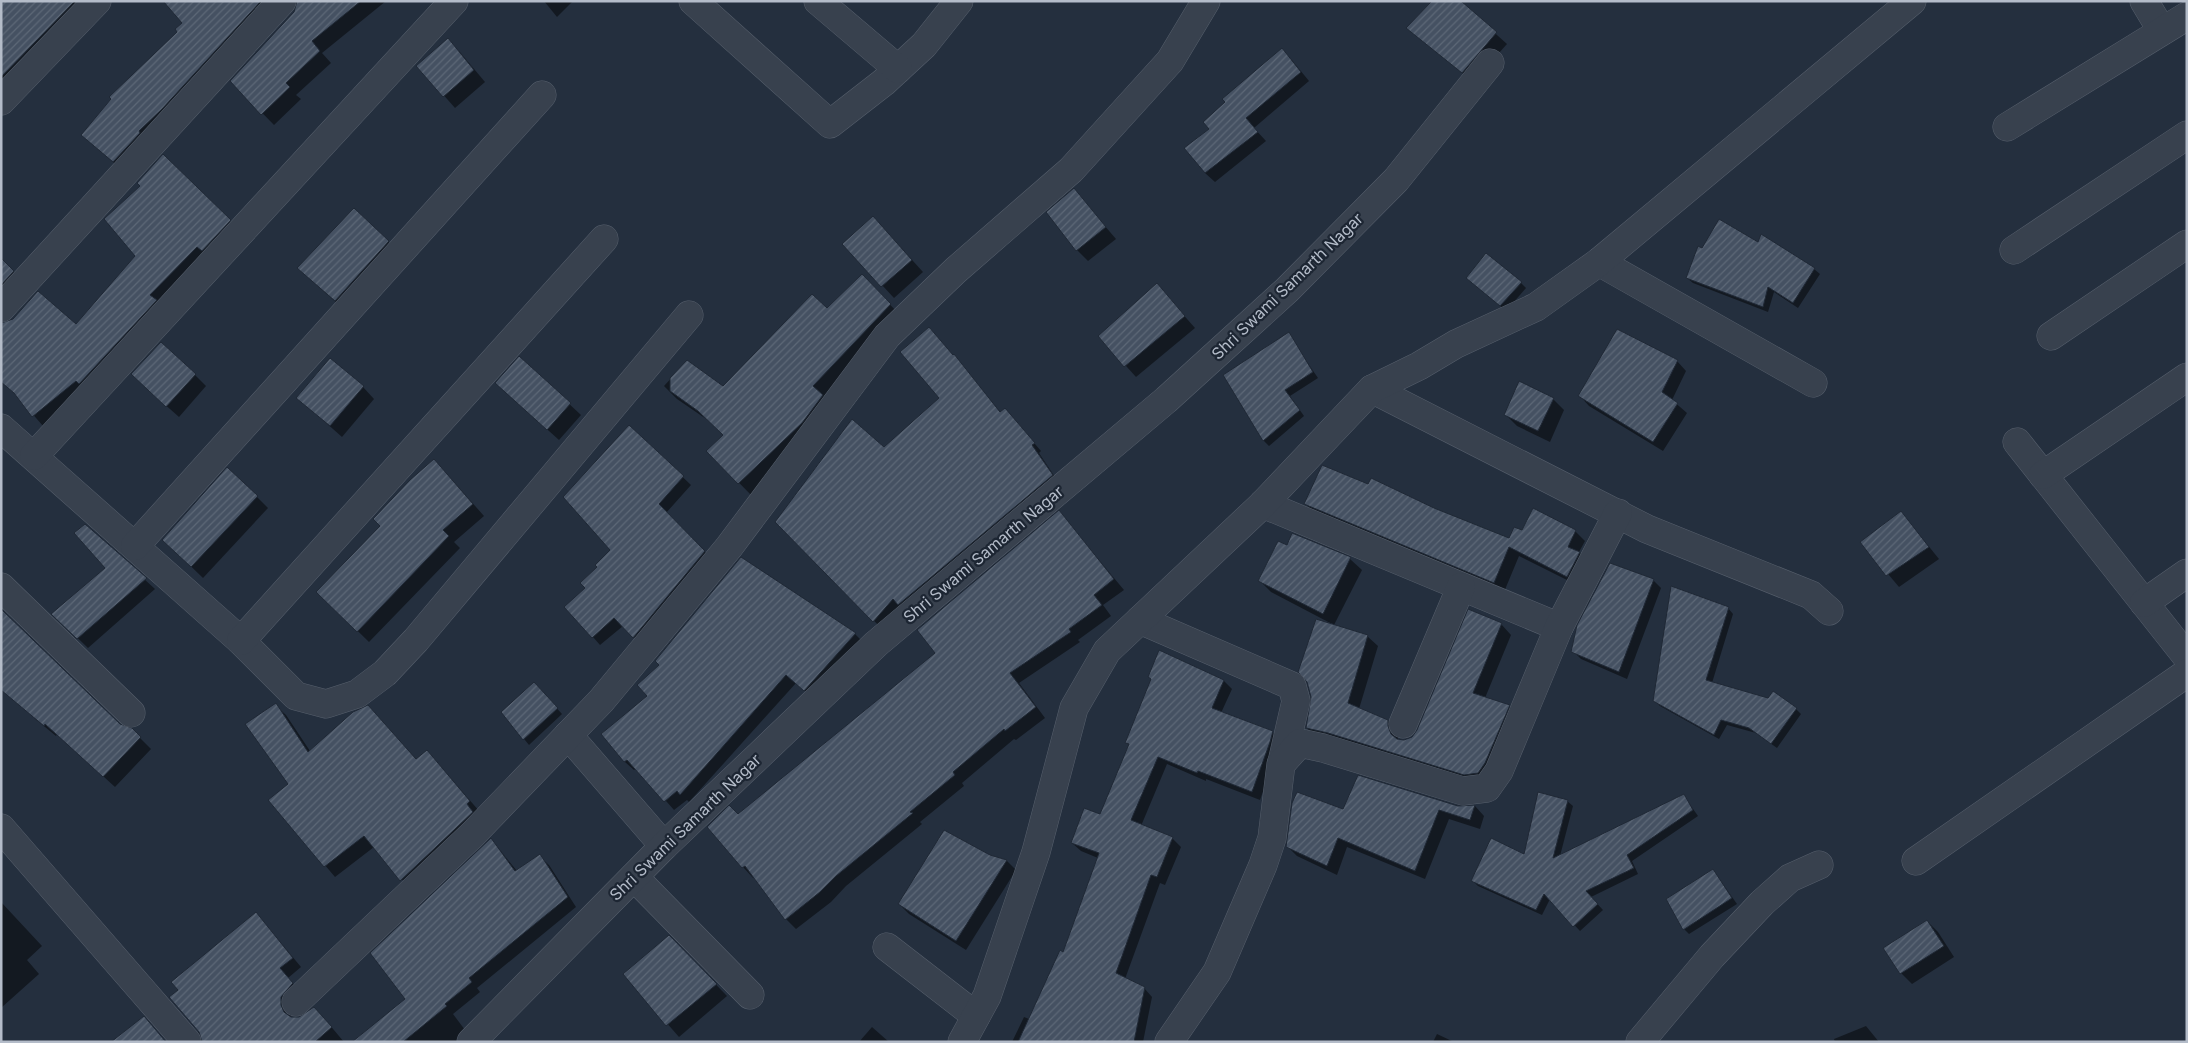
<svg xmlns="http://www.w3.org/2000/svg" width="2188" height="1043" font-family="Inter,sans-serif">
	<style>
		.shadow { fill: #0007 }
		.building { fill: url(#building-hatch); stroke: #1f2835 }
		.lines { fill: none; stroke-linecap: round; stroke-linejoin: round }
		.minor-casing { stroke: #565f6c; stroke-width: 29 }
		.minor { stroke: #38414e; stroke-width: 28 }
		.labels { text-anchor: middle; stroke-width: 4.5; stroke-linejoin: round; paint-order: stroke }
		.street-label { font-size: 16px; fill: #b4bcc9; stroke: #1d2633 }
	</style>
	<defs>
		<pattern id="building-hatch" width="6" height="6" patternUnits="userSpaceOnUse" patternTransform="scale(1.25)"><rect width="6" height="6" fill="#455162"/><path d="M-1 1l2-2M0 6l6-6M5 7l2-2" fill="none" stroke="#5d6877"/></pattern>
	</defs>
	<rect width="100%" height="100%" fill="#242f3e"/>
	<!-- shadow -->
	<g class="shadow">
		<path d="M1 1H95L11 88 1 78Z"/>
		<path d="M168 1H265L121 169 90 142 179 32 183 23Z"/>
		<path d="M314 1H386L322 53 331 63 296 95 301 99 274 125 231 81Z"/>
		<path d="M544 1H573L557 17Z"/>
		<path d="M1459 1 1507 44 1473 82 1407 28Z"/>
		<path d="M459 51 485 82 455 108 418 66Z"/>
		<path d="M1291 59 1309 81 1254 128 1266 141 1215 182 1205 173 1211 129Z"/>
		<path d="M163 156 240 231 87 391 43 426 16 395 137 256 142 186Z"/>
		<path d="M1074 190 1116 239 1088 261 1077 250Z"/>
		<path d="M354 209 400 253 347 312 310 279Z"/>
		<path d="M884 229 923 272 894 298 844 244Z"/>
		<path d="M1758 243 1814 269 1820 274 1798 308 1774 292 1768 312 1693 283 1687 278 1703 250Z"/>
		<path d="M1 259 23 282 1 306Z"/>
		<path d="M862 276 903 318 751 495 708 451 725 435 712 423 677 399 664 386 687 361 724 387 827 310Z"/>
		<path d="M1473 283H1521L1526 288 1506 311Z"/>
		<path d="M1157 285 1195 328 1136 377 1099 336Z"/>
		<path d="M1288 334 1318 378 1290 396 1304 416 1269 446 1264 441 1224 376Z"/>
		<path d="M954 355 1001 413 1012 417 1041 451 1039 453 1059 483 882 629 777 521 885 449 941 398Z"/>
		<path d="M520 358 581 415 559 440 508 394Z"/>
		<path d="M1677 361 1686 371 1672 400 1687 413 1663 451 1589 406 1580 396Z"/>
		<path d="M195 375 206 386 179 417 144 386Z"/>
		<path d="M363 387 374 399 342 437 298 398Z"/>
		<path d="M1553 399 1564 410 1550 442 1517 426 1505 414Z"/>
		<path d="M629 426 691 485 666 513 713 560 642 645 623 626 600 645 593 637 587 588 598 567 612 551Z"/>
		<path d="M445 472 484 516 454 542 460 548 369 642 318 592Z"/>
		<path d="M257 497 268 508 203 578 175 551Z"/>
		<path d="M1306 504 1433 509 1510 540 1523 531H1575L1585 541 1579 552 1589 562 1577 585 1519 556 1504 592 1315 514Z"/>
		<path d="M1059 512 1124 590 1103 605 1111 616 1078 640 1080 642 1019 683 1045 718 1016 740 1014 739 962 783 964 786 920 822 922 824 846 886 831 902 796 929 786 919 755 876 753 878 743 867 709 827 738 816 937 654Z"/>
		<path d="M1901 512 1939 559 1899 587 1862 543Z"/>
		<path d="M85 525 155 589 88 648 53 614 107 568Z"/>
		<path d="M1288 547 1350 559 1362 570 1334 625 1271 592 1260 581Z"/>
		<path d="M741 559 855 634 864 643 814 699 796 683 689 802 687 800 674 810 637 768 634 770 625 762 603 734 649 696 661 666Z"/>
		<path d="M1653 580 1661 588 1627 679 1581 659 1573 651Z"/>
		<path d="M1728 608 1733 614 1712 683 1796 709 1801 714 1777 748 1756 733 1727 725 1719 739 1660 706 1654 700Z"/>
		<path d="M1501 624 1511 635 1485 698 1509 706 1519 716 1475 785 1317 738 1307 728 1367 636 1378 646 1359 709 1388 721 1398 731V740L1406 741 1414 737Z"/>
		<path d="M1149 677 1224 681 1232 689 1221 713 1272 732 1281 740 1260 800 1206 779V781L1167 764 1141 826 1172 838 1181 847 1165 885 1160 883 1125 979 1144 988 1152 997 1143 1042H1012L1024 1017 1029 1019 1064 953 1098 858 1081 851 1072 843 1100 815 1130 745 1126 742 1152 680Z"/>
		<path d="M539 689 562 714 529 745 502 712Z"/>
		<path d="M275 705 286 715 310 751 378 717 417 760 427 751 480 812 412 891 374 847 335 877 270 800 290 784Z"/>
		<path d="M34 718 119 725 131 729 151 749 115 787 57 734 56 736Z"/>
		<path d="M1684 796 1698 816 1632 861 1638 874 1591 897 1603 910 1580 931 1550 899 1542 915 1478 886 1473 881 1525 856 1567 801 1573 806 1560 856Z"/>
		<path d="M1475 806 1484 816 1480 829 1449 819 1425 879 1347 847 1337 875 1297 856 1287 846 1344 811Z"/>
		<path d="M491 839 517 871 539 856 549 865 576 907 477 988 480 992 453 1014 471 1038 469 1042H354L407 999Z"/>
		<path d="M989 856 1007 861 1016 870 966 950 909 914 899 904Z"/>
		<path d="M1713 870 1737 904 1689 934 1684 929Z"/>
		<path d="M1 902 42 946 27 960 39 974 1 1008Z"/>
		<path d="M256 913 301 967 288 978 302 993 290 1007 291 1018 323 1017 344 1042H203L179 990Z"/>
		<path d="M1927 921 1938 932 1954 957 1912 984 1901 973Z"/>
		<path d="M669 936 727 996 679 1037 624 974Z"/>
		<path d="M1866 1026 1879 1042H1835L1834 1039Z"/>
		<path d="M872 1027 889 1042H859Z"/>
		<path d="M1437 1034 1454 1042H1433Z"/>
	</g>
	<!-- building -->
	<g class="building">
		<path d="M1 1H75L1 77Z"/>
		<path d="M163 1H261L162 109 139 131 140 133 113 162 81 135 111 99 109 97 177 32 175 29 182 23Z"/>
		<path d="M297 1H361L312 41 320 51 286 83 290 87 261 115 230 81 294 12Z"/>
		<path d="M1432 1H1461L1497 32 1462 73 1406 28Z"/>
		<path d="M448 38 474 70 443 97 416 66Z"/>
		<path d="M1282 48 1301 72 1246 118 1258 132 1205 173 1184 148 1209 129 1203 122 1225 102 1222 99Z"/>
		<path d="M163 154 231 220 202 251 197 247 150 295 157 300 79 384 76 381 32 417 14 393 1 382V323L13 319 38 291 76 324 135 256 104 219 140 186 137 183Z"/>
		<path d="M1074 188 1106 227 1076 251 1046 212Z"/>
		<path d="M354 208 389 241 335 301 297 268Z"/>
		<path d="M873 216 912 260 881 287 842 244Z"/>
		<path d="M1719 219 1758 242 1761 234 1815 268 1793 303 1768 287 1763 307 1686 278 1698 246 1702 248Z"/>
		<path d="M1486 253 1522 282 1500 306 1466 278Z"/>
		<path d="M1 258 14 271 1 285Z"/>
		<path d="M862 274 891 304 813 386 823 395 802 423 738 484 706 451 723 435 698 411 670 391V378L687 360 723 386 812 294 827 308Z"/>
		<path d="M1157 283 1185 316 1124 367 1098 336Z"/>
		<path d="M929 327 953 355 954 354 1000 412 1005 408 1035 443 1032 445 1053 475 898 605 893 599 873 622 775 522 852 419 884 447 939 398 900 352Z"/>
		<path d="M1617 329 1678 360 1662 392 1678 403 1653 442 1578 396Z"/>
		<path d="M1289 332 1313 372 1285 390 1300 410 1263 441 1223 375Z"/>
		<path d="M161 342 196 374 166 407 131 374Z"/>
		<path d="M519 356 571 403 547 430 495 383Z"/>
		<path d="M330 358 364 386 330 426 296 398Z"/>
		<path d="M1519 381 1554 398 1538 431 1504 415Z"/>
		<path d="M629 425 684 476 659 504 705 551 633 638 614 618 592 638 564 607 585 588 580 583 597 567 595 565 610 550 563 497Z"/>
		<path d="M434 459 473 504 443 530 449 536 357 632 316 592 380 526 373 519 410 480Z"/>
		<path d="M1322 465 1368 484 1371 478 1434 508 1509 538 1514 527 1522 530 1533 508 1576 530 1568 547 1580 552 1567 577 1509 547 1494 583 1304 504Z"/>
		<path d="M227 467 258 496 191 567 162 540Z"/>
		<path d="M1059 510 1114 579 1094 595 1102 605 1069 629 1071 632 1010 673 1036 707 1005 731 1004 729 953 772 955 775 910 812 913 813 836 876 820 892 785 920 745 866 742 868 707 827 729 805 738 814 935 653 917 630Z"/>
		<path d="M1901 511 1929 547 1886 576 1860 542Z"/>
		<path d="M85 524 147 578 77 639 51 614 105 568 74 533Z"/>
		<path d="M1292 533 1351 557 1323 614 1258 581 1278 541 1287 545Z"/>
		<path d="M741 557 856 633 804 691 786 675 680 795 677 791 664 802 627 760 624 762 601 734 647 696 637 685 659 665 655 661Z"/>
		<path d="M1610 563 1654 579 1619 672 1571 652 1577 625Z"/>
		<path d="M1671 586 1729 607 1706 680 1768 698 1773 691 1797 708 1771 744 1749 728 1721 720 1714 735 1653 701Z"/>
		<path d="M1 609 120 724 132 728 141 737 103 777 45 724 44 726 1 690Z"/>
		<path d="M1468 609 1502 623 1473 693 1510 705 1485 763 1478 773 1464 775 1328 733 1306 728 1311 697 1307 682 1298 672 1316 619 1368 635 1348 703 1388 720V726L1391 734 1397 739 1404 740 1412 737 1417 730Z"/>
		<path d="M1159 650 1224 680 1212 708 1273 731 1270 742 1252 792 1198 771 1197 773 1158 757 1131 820 1173 837 1157 877 1151 875 1116 973 1145 987 1134 1042H1018L1060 950 1063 952 1099 853 1071 843 1084 808 1100 814 1129 744 1125 743 1151 679 1148 677Z"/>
		<path d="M534 682 558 708 523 740 501 712Z"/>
		<path d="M276 703 308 752 353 712 368 705 416 759 427 750 470 801 467 804 473 812 400 881 364 836 324 867 268 800 288 784 245 724Z"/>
		<path d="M1358 775 1458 806 1475 805 1470 820 1439 810 1415 871 1338 838 1327 866 1286 847 1292 803 1297 792 1343 809Z"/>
		<path d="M1538 792 1568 800 1553 858 1684 794 1693 810 1627 855 1634 868 1586 891 1598 904 1573 927 1544 894 1536 910 1471 881 1491 838 1524 854Z"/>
		<path d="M944 830 990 855 1007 860 956 941 898 904Z"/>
		<path d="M491 838 515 871 540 854 568 897 469 978 472 982 445 1004 447 1006 403 1042H352L405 999 370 953Z"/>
		<path d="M1713 869 1732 898 1683 930 1666 899Z"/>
		<path d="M256 912 293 958 280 968 293 983 281 997V1005L284 1012 291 1017H299L314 1007 332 1027 315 1042H202L199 1032 169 997 178 990 171 982Z"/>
		<path d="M1927 920 1944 946 1900 974 1883 948Z"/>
		<path d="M669 935 717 984 666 1026 623 974Z"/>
		<path d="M144 1016 166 1042H111Z"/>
	</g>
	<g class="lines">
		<defs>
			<g id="minor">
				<path d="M693 1 830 124 884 82 924 45 959 1"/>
				<path d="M818 1 898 69"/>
				<path d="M2144 1 2162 31"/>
				<path d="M1 101 97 1"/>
				<path d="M2007 127 2187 16"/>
				<path d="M2014 250 2187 135"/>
				<path d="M1599 262 1813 383"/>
				<path d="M1 308 282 1"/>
				<path d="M2051 336 2187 244"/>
				<path d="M1372 389 1647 529 1811 595 1829 611"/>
				<path d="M1 428 241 641 296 696 326 704 357 694 385 673 416 640 689 315"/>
				<path d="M2017 442 2187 657"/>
				<path d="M34 456 454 1"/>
				<path d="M2043 475 2187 377"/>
				<path d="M1263 504 1559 627"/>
				<path d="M135 546 542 95"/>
				<path d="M1 587 131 713"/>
				<path d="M2144 603 2187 573"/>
				<path d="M1140 620 1292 686 1296 701 1282 762"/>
				<path d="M241 641 604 239"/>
				<path d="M1403 724 1461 587"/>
				<path d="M568 735 664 846"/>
				<path d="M1 828 187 1042"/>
				<path d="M1916 861 2187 673"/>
				<path d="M634 877 750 995"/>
				<path d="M887 947 976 1016"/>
				<path d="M296 1002 473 834 601 701 729 547 887 336 956 270 1071 170 1170 61 1206 1"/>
				<path d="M471 1042 664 846 876 644 1166 400 1287 290 1396 180 1490 63"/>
				<path d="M962 1042 987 996 1036 852 1074 708 1107 651 1263 504 1372 389 1419 366 1456 344 1536 307 1599 262 1912 1"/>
				<path d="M1169 1042 1217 972 1263 865 1272 838 1281 764 1300 743 1323 748 1463 791 1487 788 1499 771 1559 627 1618 513"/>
				<path d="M1640 1042 1712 956 1762 903 1790 878 1819 865"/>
			</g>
		</defs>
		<!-- minor casing -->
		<use href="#minor" class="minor-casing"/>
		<!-- minor -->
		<use href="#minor" class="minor"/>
	</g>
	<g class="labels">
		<!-- street labels -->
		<g class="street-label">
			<text transform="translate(1287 286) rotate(-44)" y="6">Shri Swami Samarth Nagar</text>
			<text transform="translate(983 554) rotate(-40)" y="6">Shri Swami Samarth Nagar</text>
			<text transform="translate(685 827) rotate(-44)" y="6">Shri Swami Samarth Nagar</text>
		</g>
	</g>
	<!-- border -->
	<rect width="2188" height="1043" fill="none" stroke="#b4bcc9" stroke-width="5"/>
</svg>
